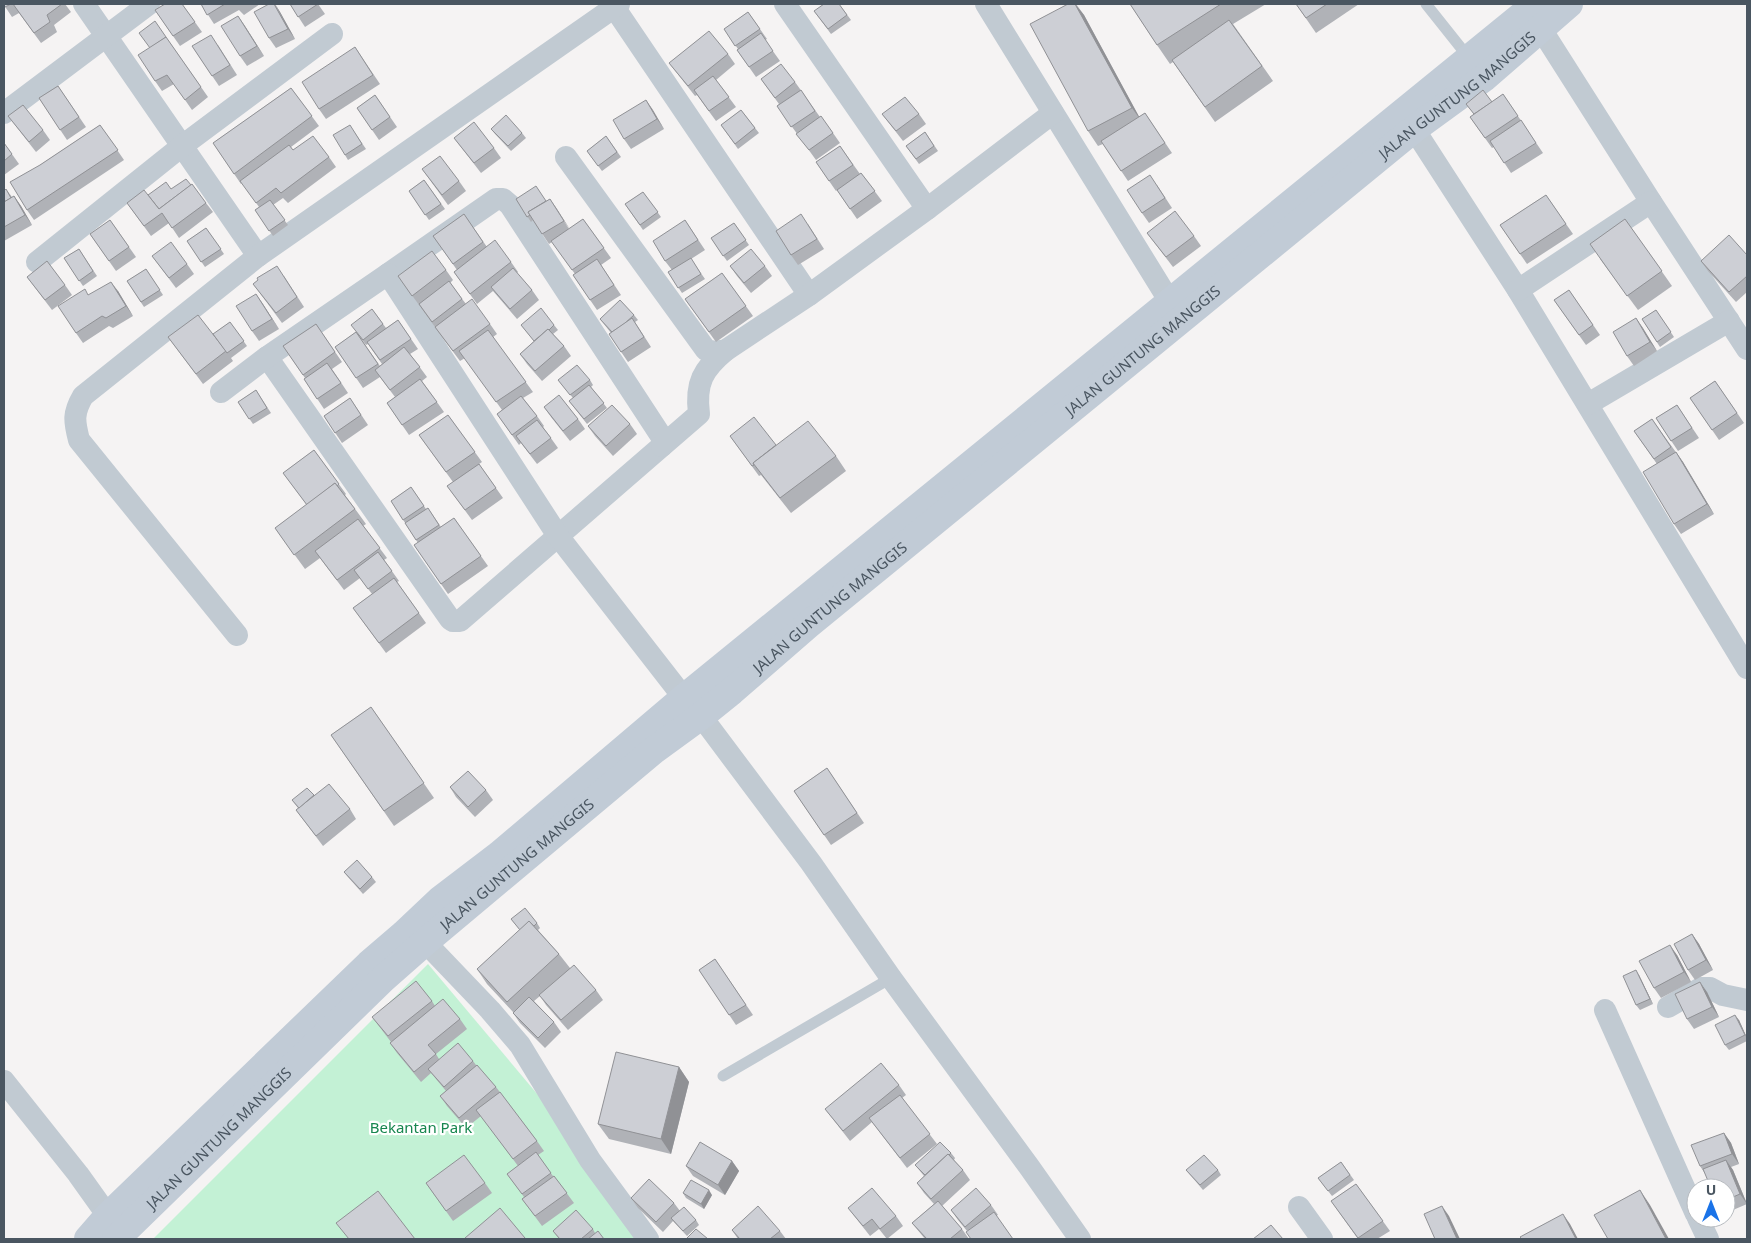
<svg xmlns="http://www.w3.org/2000/svg" width="1751" height="1243" font-family="'Noto Sans',sans-serif">
	<style>
		.green { fill: #c3f1d5 }
		.lines { fill: none; stroke-linecap: round; stroke-linejoin: round }
		.lane { stroke: #c1cad2; stroke-width: 11 }
		.street { stroke: #c1cad2; stroke-width: 22 }
		.secondary { stroke: #c1cbd6; stroke-width: 28 }
		.wall { fill: #b0b2b7; fill-rule: evenodd }
		.shaded-wall { fill: #909195 }
		.building { fill: #cdcfd5; stroke: #909195 }
		.labels { text-anchor: middle; stroke-width: 4.5; stroke-linejoin: round; paint-order: stroke }
		.street-label { font-size: 15px; fill: #4a5661; stroke: #fff }
		.park-label { font-size: 15px; fill: #17864f; stroke: #fff }
	</style>
	<rect width="100%" height="100%" fill="#f5f3f3"/>
	<!-- green -->
	<path class="green" d="M428 964 659 1239H153Z"/>
	<g class="lines">
		<!-- lane -->
		<g class="lane">
			<path d="M1426 4 1469 58"/>
			<path d="M723 1076 891 978"/>
		</g>
		<!-- street -->
		<g class="street">
			<path d="M84 4 258 256"/>
			<path d="M785 4 927 209"/>
			<path d="M986 4 1170 302"/>
			<path d="M614 7 809 295"/>
			<path d="M1541 29 1651 202 1747 349"/>
			<path d="M4 113 149 4"/>
			<path d="M1414 129 1518 290 1747 668"/>
			<path d="M566 157 706 350 715 352 726 350 809 295 927 209 1053 113"/>
			<path d="M37 262 182 146 332 34"/>
			<path d="M1518 290 1651 202"/>
			<path d="M267 357 450 619 453 621H460L662 446 663 439 510 205 503 199H496L388 274"/>
			<path d="M221 392 267 357 388 274 558 536 684 698 701 716 811 863 891 978 1030 1168 1080 1239"/>
			<path d="M1588 404 1729 321"/>
			<path d="M662 446 699 414C695 383 703 369 726 350"/>
			<path d="M237 635 79 440C74 421 73 413 83 396L258 256 619 4"/>
			<path d="M425 942 490 1010 520 1045 590 1160 648 1239"/>
			<path d="M1668 1007 1701 988H1710L1723 995 1747 1000"/>
			<path d="M1605 1010 1696 1214"/>
			<path d="M4 1081 78 1174 108 1216"/>
			<path d="M1299 1207 1322 1239"/>
			<path d="M1698 1218 1708 1239"/>
		</g>
		<!-- secondary -->
		<g class="secondary">
			<path d="M88 1239 108 1216 369 964 404 934 440 900 499 855 684 698 1536 4"/>
			<path id="s1" d="M116 1239 383 979 425 942 653 751 701 716 732 691 808 625 1414 129 1484 78 1569 4"/>
		</g>
	</g>
	<!-- wall -->
	<g class="wall">
		<path d="M4 4H65L71 12 54 25 57 32 41 43 19 13 12 17 4 5Z"/>
		<path d="M182 4 202 32 180 46 155 10Z"/>
		<path d="M201 4H260L244 15 239 10 214 24Z"/>
		<path d="M275 4 280 12 295 39 276 48 269 38Z"/>
		<path d="M290 4H318L325 14 305 27Z"/>
		<path d="M839 4 851 20 831 34 814 11Z"/>
		<path d="M1068 4H1076L1084 15 1139 117 1145 113 1172 153 1128 181 1103 144 1098 146 1088 131Z"/>
		<path d="M1130 4H1266L1233 24 1273 81 1215 122 1173 62 1170 64 1157 45Z"/>
		<path d="M1296 4H1359L1316 33Z"/>
		<path d="M748 12 767 39 765 40 780 61 756 77 737 50 738 49 724 29Z"/>
		<path d="M238 16 264 56 247 66 240 56Z"/>
		<path d="M166 37 208 97 192 110 174 84 162 91 155 81Z"/>
		<path d="M218 45 237 75 219 86 192 46Z"/>
		<path d="M355 47 380 84 326 119 319 109Z"/>
		<path d="M728 54 735 64 716 80 736 107 716 121 697 95 695 96 669 63Z"/>
		<path d="M761 79 795 82 820 117 833 133 840 143 816 160 777 106 779 104Z"/>
		<path d="M58 86 86 127 67 140 39 98Z"/>
		<path d="M291 88 319 126 291 147 293 150 329 157 336 167 288 203 283 198 273 205 288 225 273 236 255 210 259 207 242 183 241 184 213 143Z"/>
		<path d="M1503 94 1543 153 1511 173 1494 147 1492 148 1470 117 1474 114 1466 104 1492 102Z"/>
		<path d="M375 95 397 127 379 140 357 108Z"/>
		<path d="M646 100 664 129 631 149 624 139Z"/>
		<path d="M741 110 759 133 738 149 721 125Z"/>
		<path d="M882 114H919L926 124 903 141Z"/>
		<path d="M8 116 43 130 50 140 36 152Z"/>
		<path d="M100 125 124 160 34 220 27 210 40 165Z"/>
		<path d="M491 129 522 133 526 138 511 151 495 134Z"/>
		<path d="M353 130 366 149 348 160 345 155Z"/>
		<path d="M925 132 938 151 919 164 906 146Z"/>
		<path d="M606 136 621 157 602 171 587 151Z"/>
		<path d="M454 138 494 148 501 158 481 173Z"/>
		<path d="M4 143 19 164 4 175Z"/>
		<path d="M840 146 860 174 861 173 882 201 857 219 837 190 836 191 816 162Z"/>
		<path d="M422 169 459 181 466 191 448 205Z"/>
		<path d="M424 180 445 209 429 220 409 191Z"/>
		<path d="M1157 185 1172 208 1149 223 1142 213Z"/>
		<path d="M6 189 12 197 14 196 21 206 32 225 4 241V191Z"/>
		<path d="M171 189 206 203 213 212 179 238 169 223 151 236 127 203 148 195Z"/>
		<path d="M643 192 661 217 643 230 625 204Z"/>
		<path d="M1546 195 1573 234 1527 264 1500 225Z"/>
		<path d="M516 199 546 201 550 199 569 229 583 219 611 258 601 265 621 295 597 310 573 275 575 274 552 242 549 244 533 220 531 222Z"/>
		<path d="M464 214 487 247 511 262 518 272 517 273 532 290 539 300 517 319 493 291 477 304 454 272 457 270 433 236Z"/>
		<path d="M1625 219 1672 286 1638 310 1600 259Z"/>
		<path d="M110 220 136 257 116 271 90 234Z"/>
		<path d="M685 220 705 250 691 259 705 279 682 293 668 272 672 270 665 261Z"/>
		<path d="M734 223 749 245 727 261 711 238Z"/>
		<path d="M808 224 824 249 798 265 791 255Z"/>
		<path d="M206 228 224 254 205 267 187 241Z"/>
		<path d="M1147 233 1194 236 1201 246 1173 267Z"/>
		<path d="M79 249 97 276 83 286 64 258Z"/>
		<path d="M1747 255V292L1736 302 1708 271 1701 261Z"/>
		<path d="M152 256 187 264 194 274 176 288Z"/>
		<path d="M730 266H765L772 276 751 293 737 276Z"/>
		<path d="M146 269 163 295 144 307 127 281Z"/>
		<path d="M446 270 453 280 450 283 466 304 490 324 497 334 493 337 533 392 523 398 537 416 544 426 543 427 558 448 537 464 521 443 519 445 497 414 502 410 465 358 460 361 442 337 435 327 398 276Z"/>
		<path d="M722 273 753 316 716 342 685 299Z"/>
		<path d="M284 276 304 307 282 323 253 284 258 280Z"/>
		<path d="M27 277 65 285 72 295 52 310Z"/>
		<path d="M1569 290 1600 335 1586 345 1554 300Z"/>
		<path d="M118 291 133 316 113 328 109 326 83 343 76 333 89 295Z"/>
		<path d="M256 294 279 329 259 341 252 331Z"/>
		<path d="M372 309 386 328 398 320 418 349 410 354 427 377 422 381 444 412 409 435 387 403 395 397 380 377 363 388 335 347 356 332ZM357 333 366 345 368 344 382 364 380 366Z"/>
		<path d="M1656 310 1674 337 1660 347 1642 319Z"/>
		<path d="M634 315 638 320 635 322 651 347 628 362 609 334 611 333 600 319Z"/>
		<path d="M1636 318 1657 351 1634 366 1627 356Z"/>
		<path d="M230 322 247 346 231 358 233 361 203 384 168 337 213 334Z"/>
		<path d="M316 324 342 362 332 369 348 393 324 409 304 379 305 378 283 346Z"/>
		<path d="M521 325H554L558 330 553 334 564 346 571 356 542 381 527 364 520 354 534 341Z"/>
		<path d="M558 380H590L593 385 591 387 607 408 587 424 569 401 573 398Z"/>
		<path d="M1715 381 1744 423 1719 440 1690 398Z"/>
		<path d="M256 390 271 413 253 424 238 402Z"/>
		<path d="M350 398 368 425 342 443 324 416Z"/>
		<path d="M1677 405 1699 438 1678 451 1656 418Z"/>
		<path d="M544 407 578 419 585 429 570 441 551 417Z"/>
		<path d="M448 415 482 462 467 472 479 464 503 498 472 520 447 486 453 482 419 435Z"/>
		<path d="M1652 419 1683 462 1714 514 1681 534 1674 524 1657 464 1634 431Z"/>
		<path d="M630 424 637 434 613 456 595 436 588 426Z"/>
		<path d="M730 436 776 445 836 456 846 471 791 513 761 475 759 476Z"/>
		<path d="M314 450 346 494 345 495 366 524 363 526 387 558 384 560 399 581 397 582 426 623 386 653 353 608 372 594 360 578 344 590 320 558 305 569 275 528 307 505 283 473Z"/>
		<path d="M411 487 426 509 428 508 441 527 454 518 488 566 448 594 414 545 418 543 391 501Z"/>
		<path d="M371 707 434 798 394 826 331 735Z"/>
		<path d="M827 768 864 823 831 845 794 791Z"/>
		<path d="M450 787 486 790 493 800 475 817 456 797Z"/>
		<path d="M314 795 350 809 356 819 323 846 296 810 298 808 292 800Z"/>
		<path d="M344 872 372 877 376 882 363 894 348 877Z"/>
		<path d="M511 919 537 923 540 928 538 930 559 954 570 968 596 990 603 1000 568 1030 546 1005 540 996 534 1001 554 1022 561 1032 545 1048 520 1023 513 1013V1012L487 984 477 969 520 930Z"/>
		<path d="M1692 934 1699 944 1713 970 1695 980 1688 970Z"/>
		<path d="M1677 955 1691 982 1661 998 1654 988Z"/>
		<path d="M715 959 753 1015 736 1025 699 970Z"/>
		<path d="M1639 975 1653 1004 1640 1010 1636 1005Z"/>
		<path d="M1707 992 1719 1017 1694 1029 1687 1019Z"/>
		<path d="M432 1001 435 1006 460 1019 467 1029 436 1054 439 1059 473 1061 476 1065 496 1087 537 1141 544 1151 538 1155 553 1176H554L574 1203 542 1226 522 1199 524 1197 507 1174 518 1166 481 1116 466 1128 447 1106 440 1096 446 1091 431 1073 421 1082 397 1053 390 1043 391 1042 372 1017Z"/>
		<path d="M1739 1020 1747 1038V1041L1729 1050 1725 1045Z"/>
		<path d="M679 1067 689 1082 671 1154 609 1139 598 1124Z"/>
		<path d="M899 1085 906 1095 902 1098 937 1144 907 1168 872 1122 850 1141 825 1109Z"/>
		<path d="M1724 1133 1731 1143 1739 1164 1731 1167 1733 1170 1747 1204 1726 1213V1188L1706 1175 1700 1166Z"/>
		<path d="M951 1153 955 1158 954 1160 963 1170 970 1180 942 1206 962 1229 969 1239H925L912 1223 934 1204 924 1193 917 1183 924 1176 915 1165Z"/>
		<path d="M732 1161 739 1171 725 1195 693 1176 686 1166Z"/>
		<path d="M1341 1162 1354 1180 1332 1196 1318 1178Z"/>
		<path d="M1186 1170H1218L1221 1175 1203 1190Z"/>
		<path d="M426 1183H485L492 1193 453 1221Z"/>
		<path d="M1356 1184 1390 1231 1377 1239H1358L1331 1201Z"/>
		<path d="M683 1193 712 1195 704 1209 686 1198Z"/>
		<path d="M631 1198 674 1203 680 1211 696 1220 699 1225 687 1236 673 1221 663 1232 638 1208Z"/>
		<path d="M991 1205 998 1215 967 1231 958 1220 951 1210Z"/>
		<path d="M848 1208 896 1216 903 1226 887 1239 879 1229 870 1236Z"/>
		<path d="M593 1229 595 1233 604 1239H559L553 1231Z"/>
		<path d="M732 1230 780 1231 786 1239H738Z"/>
	</g>
	<!-- shaded-wall -->
	<g class="shaded-wall">
		<path d="M275 4 280 12 295 39 288 29Z"/>
		<path d="M1075 4 1084 15 1142 122 1132 108Z"/>
		<path d="M238 16 245 26 264 56 257 46Z"/>
		<path d="M646 100 653 110 664 129 657 119Z"/>
		<path d="M14 196 21 206 32 225 25 215Z"/>
		<path d="M550 199 557 209 571 231 564 221Z"/>
		<path d="M111 282 118 291 133 316 126 306Z"/>
		<path d="M256 294 263 304 279 329 272 319Z"/>
		<path d="M1636 318 1643 328 1657 351 1650 342Z"/>
		<path d="M1676 452 1683 462 1714 514 1707 504Z"/>
		<path d="M1692 934 1699 944 1713 970 1706 960Z"/>
		<path d="M1670 945 1677 955 1691 982 1684 972Z"/>
		<path d="M1636 970 1639 975 1653 1004 1650 999Z"/>
		<path d="M1700 982 1707 992 1719 1017 1712 1007Z"/>
		<path d="M1735 1015 1739 1020 1747 1038 1745 1035Z"/>
		<path d="M679 1067 689 1082 671 1154 661 1139Z"/>
		<path d="M1724 1133 1731 1143 1739 1164 1732 1154Z"/>
		<path d="M1726 1160 1733 1170 1747 1204 1740 1194Z"/>
		<path d="M732 1161 739 1171 725 1195 718 1185Z"/>
		<path d="M709 1190 712 1195 704 1209 701 1204Z"/>
		<path d="M1640 1190 1650 1205 1669 1239H1666Z"/>
		<path d="M1442 1206 1449 1216 1460 1239H1457Z"/>
		<path d="M1563 1214 1570 1224 1578 1239H1576Z"/>
	</g>
	<!-- building -->
	<g class="building">
		<path d="M4 4H11L5 7Z"/>
		<path d="M13 4H62L47 15 50 22 34 33Z"/>
		<path d="M165 4H182L195 22 173 36 155 10Z"/>
		<path d="M201 4H225L207 15Z"/>
		<path d="M269 4H274L288 29 269 38 254 12Z"/>
		<path d="M290 4H318L298 17Z"/>
		<path d="M824 4H839L847 15 828 29 814 11Z"/>
		<path d="M1068 4H1075L1132 108 1088 131 1030 24Z"/>
		<path d="M1130 4H1221L1157 45Z"/>
		<path d="M1296 4H1327L1306 18Z"/>
		<path d="M748 12 760 29 735 46 724 29Z"/>
		<path d="M238 16 257 46 240 56 221 26Z"/>
		<path d="M1229 20 1262 66 1205 107 1172 60Z"/>
		<path d="M155 21 166 37 150 48 139 33Z"/>
		<path d="M709 31 728 54 688 86 669 63Z"/>
		<path d="M761 33 773 51 749 67 737 50Z"/>
		<path d="M211 35 230 65 212 76 192 46Z"/>
		<path d="M166 37 201 87 185 100 167 75 155 81 138 55Z"/>
		<path d="M355 47 373 75 319 109 302 82Z"/>
		<path d="M781 64 795 82 775 98 761 79Z"/>
		<path d="M713 76 729 97 709 111 694 90Z"/>
		<path d="M58 86 79 117 60 130 39 98Z"/>
		<path d="M291 88 312 116 234 174 213 143Z"/>
		<path d="M801 90 815 111 791 127 777 106Z"/>
		<path d="M1483 90 1492 102 1474 114 1466 104Z"/>
		<path d="M1503 94 1518 116 1485 138 1470 117Z"/>
		<path d="M375 95 390 117 372 130 357 108Z"/>
		<path d="M905 97 919 114 896 131 882 114Z"/>
		<path d="M646 100 657 119 624 139 613 120Z"/>
		<path d="M23 105 43 130 29 142 8 116Z"/>
		<path d="M741 110 755 128 735 144 721 125Z"/>
		<path d="M1145 113 1165 143 1121 171 1101 141Z"/>
		<path d="M506 115 522 133 508 146 491 129Z"/>
		<path d="M821 116 833 133 809 150 796 134Z"/>
		<path d="M1521 120 1536 143 1504 163 1490 141Z"/>
		<path d="M474 122 494 148 474 163 454 138Z"/>
		<path d="M100 125 118 150 27 210 10 182 40 165Z"/>
		<path d="M350 125 362 144 345 155 333 135Z"/>
		<path d="M925 132 934 146 916 159 906 146Z"/>
		<path d="M313 136 329 157 281 193 276 188 256 203 240 181 289 145 293 150Z"/>
		<path d="M606 136 617 152 598 166 587 151Z"/>
		<path d="M4 143 12 154 4 161Z"/>
		<path d="M840 146 853 165 829 181 816 162Z"/>
		<path d="M440 156 459 181 442 195 422 169Z"/>
		<path d="M861 173 875 191 850 209 837 190Z"/>
		<path d="M1150 175 1165 198 1142 213 1127 190Z"/>
		<path d="M186 179 191 185 159 209 148 195 166 182 171 189Z"/>
		<path d="M424 180 441 204 425 215 409 191Z"/>
		<path d="M192 184 206 203 172 228 162 213 144 226 127 203 144 190 159 209Z"/>
		<path d="M536 186 546 201 528 212 530 215 527 217 516 199Z"/>
		<path d="M6 189 11 198 4 202V191Z"/>
		<path d="M643 192 658 212 640 225 625 204Z"/>
		<path d="M1546 195 1566 224 1520 254 1500 225Z"/>
		<path d="M14 196 25 215 4 227V202Z"/>
		<path d="M550 199 564 221 542 234 528 212Z"/>
		<path d="M270 200 285 220 269 231 255 210Z"/>
		<path d="M1175 211 1194 236 1166 257 1147 233Z"/>
		<path d="M464 214 483 242 453 264 433 236Z"/>
		<path d="M801 214 817 239 791 255 776 231Z"/>
		<path d="M583 219 604 248 572 270 551 241Z"/>
		<path d="M1625 219 1662 271 1627 296 1590 244Z"/>
		<path d="M110 220 129 247 109 261 90 234Z"/>
		<path d="M685 220 698 240 665 261 653 241Z"/>
		<path d="M734 223 746 240 723 256 711 238Z"/>
		<path d="M206 228 221 249 201 262 187 241Z"/>
		<path d="M1729 235 1747 255V276L1729 292 1701 261Z"/>
		<path d="M495 240 511 262 470 294 454 272Z"/>
		<path d="M171 242 187 264 169 278 152 256Z"/>
		<path d="M79 249 93 271 79 281 64 258Z"/>
		<path d="M751 249 765 266 744 283 730 266Z"/>
		<path d="M432 251 446 270 412 296 398 276Z"/>
		<path d="M691 258 701 274 678 288 668 272Z"/>
		<path d="M597 259 614 285 590 300 573 275Z"/>
		<path d="M47 261 65 285 45 300 27 277Z"/>
		<path d="M277 266 297 297 276 313 253 284 258 280 257 278Z"/>
		<path d="M513 268 532 290 510 309 491 287Z"/>
		<path d="M146 269 160 290 141 302 127 281Z"/>
		<path d="M722 273 746 306 709 332 685 299Z"/>
		<path d="M449 281 462 299 432 322 419 304Z"/>
		<path d="M111 282 126 306 106 318 102 316 76 333 58 306 85 289 88 295Z"/>
		<path d="M1569 290 1593 325 1579 335 1554 300Z"/>
		<path d="M256 294 272 319 252 331 236 306Z"/>
		<path d="M472 299 490 324 453 351 435 327Z"/>
		<path d="M620 300 634 315 624 324 612 332 600 319Z"/>
		<path d="M541 308 554 325 549 330 548 329 534 341 521 325Z"/>
		<path d="M372 309 383 324 363 340 351 325Z"/>
		<path d="M1656 310 1671 332 1657 342 1642 319Z"/>
		<path d="M198 315 226 351 196 374 168 337Z"/>
		<path d="M632 318 644 337 621 352 609 334Z"/>
		<path d="M1636 318 1650 342 1627 356 1613 332Z"/>
		<path d="M398 320 411 339 380 360 367 342Z"/>
		<path d="M230 322 244 341 227 353 213 334Z"/>
		<path d="M316 324 335 352 303 375 283 346Z"/>
		<path d="M548 329 564 346 535 371 520 354Z"/>
		<path d="M488 330 526 382 496 402 459 351Z"/>
		<path d="M356 332 378 364 356 378 335 347Z"/>
		<path d="M404 347 420 367 390 390 375 370Z"/>
		<path d="M327 363 341 383 317 399 304 379Z"/>
		<path d="M577 365 590 380 570 395 558 380Z"/>
		<path d="M420 379 437 402 402 425 387 403Z"/>
		<path d="M1715 381 1737 413 1712 430 1690 398Z"/>
		<path d="M589 385 604 403 584 419 569 401Z"/>
		<path d="M256 390 267 408 249 419 238 402Z"/>
		<path d="M559 395 578 419 563 431 544 407Z"/>
		<path d="M521 396 537 416 512 435 497 414Z"/>
		<path d="M350 398 361 415 335 433 324 416Z"/>
		<path d="M612 405 630 424 606 446 588 426Z"/>
		<path d="M1677 405 1692 428 1671 441 1656 418Z"/>
		<path d="M448 415 475 452 446 472 419 435Z"/>
		<path d="M754 417 776 445 753 463 754 465 752 466 730 436Z"/>
		<path d="M1652 419 1671 447 1654 459 1634 431Z"/>
		<path d="M537 420 551 438 530 454 516 436Z"/>
		<path d="M808 421 836 456 780 498 753 463Z"/>
		<path d="M314 450 339 484 337 486 335 483 307 505 283 473Z"/>
		<path d="M1676 452 1707 504 1674 524 1643 472Z"/>
		<path d="M479 464 496 488 465 510 447 486Z"/>
		<path d="M335 483 355 509 294 555 275 528Z"/>
		<path d="M411 487 424 506 403 520 391 501Z"/>
		<path d="M428 508 439 525 416 540 405 523Z"/>
		<path d="M454 518 481 556 441 584 414 545Z"/>
		<path d="M358 519 380 548 337 580 315 551Z"/>
		<path d="M378 552 392 571 368 589 354 570Z"/>
		<path d="M394 578 419 613 379 643 353 608Z"/>
		<path d="M371 707 424 783 384 811 331 735Z"/>
		<path d="M827 768 857 813 824 835 794 791Z"/>
		<path d="M468 771 486 790 468 807 450 787Z"/>
		<path d="M329 784 350 809 316 836 296 810Z"/>
		<path d="M307 788 314 795 299 808 292 800Z"/>
		<path d="M357 860 372 877 360 889 344 872Z"/>
		<path d="M525 908 537 923 534 926 529 921 520 930 511 919Z"/>
		<path d="M529 921 559 954 507 1002 477 969Z"/>
		<path d="M1692 934 1706 960 1688 970 1674 944Z"/>
		<path d="M1670 945 1684 972 1654 988 1639 961Z"/>
		<path d="M715 959 746 1005 729 1015 699 970Z"/>
		<path d="M574 965 596 990 561 1020 539 995Z"/>
		<path d="M1636 970 1650 999 1636 1005 1623 976Z"/>
		<path d="M416 981 432 1001 388 1036 372 1017Z"/>
		<path d="M1700 982 1712 1007 1687 1019 1675 994Z"/>
		<path d="M529 997 554 1022 538 1038 513 1013Z"/>
		<path d="M443 999 460 1019 428 1045 436 1054 414 1072 390 1043Z"/>
		<path d="M1735 1015 1745 1035 1725 1045 1715 1025Z"/>
		<path d="M458 1043 473 1061 444 1087 428 1069Z"/>
		<path d="M616 1052 679 1067 661 1139 598 1124Z"/>
		<path d="M881 1063 899 1085 843 1131 825 1109Z"/>
		<path d="M477 1065 496 1087 459 1118 440 1096Z"/>
		<path d="M500 1092 537 1141 513 1159 476 1110Z"/>
		<path d="M900 1095 930 1134 900 1158 869 1118Z"/>
		<path d="M1724 1133 1732 1154 1700 1166 1691 1145Z"/>
		<path d="M700 1142 732 1161 718 1185 686 1166Z"/>
		<path d="M940 1142 951 1153 949 1155 948 1154 925 1175 915 1165Z"/>
		<path d="M536 1152 551 1173 522 1194 507 1174Z"/>
		<path d="M948 1154 963 1170 931 1199 917 1183Z"/>
		<path d="M464 1155 485 1183 446 1211 426 1183Z"/>
		<path d="M1204 1155 1218 1170 1200 1185 1186 1170Z"/>
		<path d="M1726 1160 1740 1194 1726 1200V1188H1711L1703 1169Z"/>
		<path d="M1341 1162 1350 1175 1328 1191 1318 1178Z"/>
		<path d="M554 1176 567 1193 535 1216 522 1199Z"/>
		<path d="M649 1179 674 1203 656 1222 631 1198Z"/>
		<path d="M691 1180 709 1190 701 1204 683 1193Z"/>
		<path d="M1356 1184 1383 1221 1358 1238 1331 1201Z"/>
		<path d="M872 1188 896 1216 880 1229 872 1219 863 1226 848 1208Z"/>
		<path d="M976 1188 991 1205 965 1227 951 1210Z"/>
		<path d="M1640 1190 1666 1239H1608L1594 1215Z"/>
		<path d="M378 1191 415 1239H349L336 1223Z"/>
		<path d="M938 1201 962 1229 950 1239H927L912 1223Z"/>
		<path d="M758 1206 780 1231 770 1239H740L732 1230Z"/>
		<path d="M1442 1206 1457 1239H1435L1424 1214Z"/>
		<path d="M684 1207 696 1220 683 1231 671 1218Z"/>
		<path d="M500 1208 525 1238 523 1239H466L465 1238Z"/>
		<path d="M576 1210 593 1229 581 1239H560L553 1231Z"/>
		<path d="M994 1212 1013 1239H971L966 1232Z"/>
		<path d="M1563 1214 1576 1239H1522L1520 1237Z"/>
		<path d="M1271 1225 1283 1239H1253Z"/>
		<path d="M696 1229 708 1239H686Z"/>
		<path d="M598 1231 604 1239H588Z"/>
	</g>
	<g class="labels">
		<!-- street labels -->
		<g class="street-label">
			<text dy="5" stroke="none"><textPath href="#s1" startOffset="1764">JALAN GUNTUNG MANGGIS</textPath></text>
			<text dy="5" stroke="none"><textPath href="#s1" startOffset="1359">JALAN GUNTUNG MANGGIS</textPath></text>
			<text dy="5" stroke="none"><textPath href="#s1" startOffset="954">JALAN GUNTUNG MANGGIS</textPath></text>
			<text dy="5" stroke="none"><textPath href="#s1" startOffset="549">JALAN GUNTUNG MANGGIS</textPath></text>
			<text dy="5" stroke="none"><textPath href="#s1" startOffset="144">JALAN GUNTUNG MANGGIS</textPath></text>
		</g>
		<!-- park labels -->
		<g class="park-label">
			<text x="421" y="1133">Bekantan Park</text>
		</g>
	</g>
	<!-- border -->
	<rect width="1751" height="1243" fill="none" stroke="#4a5661" stroke-width="10"/>
	<!-- north arrow -->
	<g transform="translate(1711 1203)"><circle r="24" fill="#ffffff" stroke="#b7bbc0"/>
	<path d="M0-4L9 19L0 12L-9 19Z" fill="#1a73e8"/>
	<text y="-8" font-size="14" font-weight="bold" text-anchor="middle" fill="#4a5661">U</text>
	</g>
</svg>
